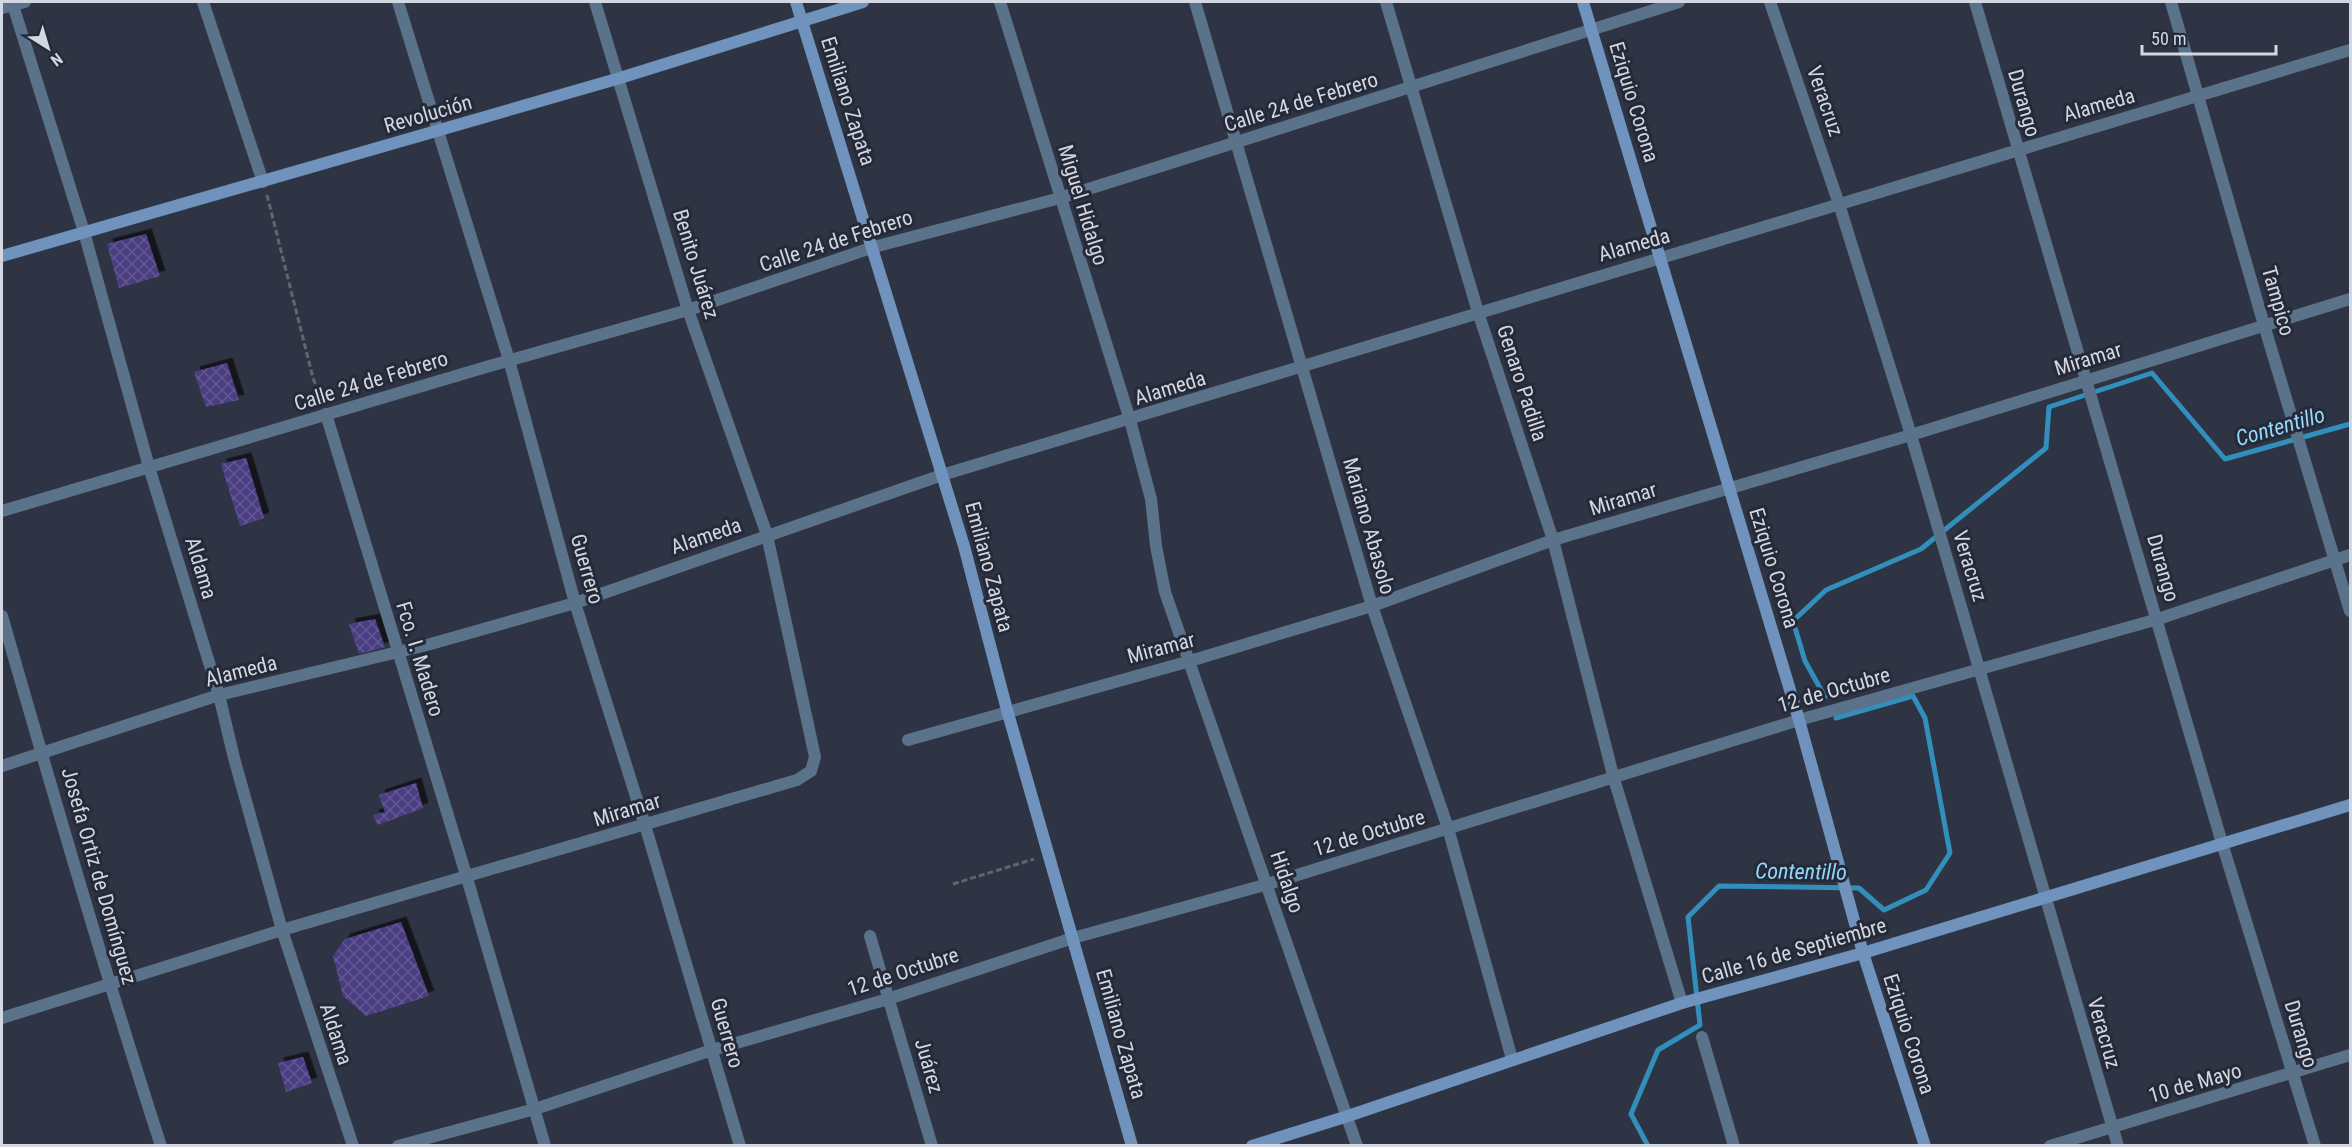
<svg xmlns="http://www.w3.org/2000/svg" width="2352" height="1147" font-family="'Roboto Condensed',sans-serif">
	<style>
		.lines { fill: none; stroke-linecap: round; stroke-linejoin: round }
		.stream { stroke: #328fbb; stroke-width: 5 }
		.building { fill: url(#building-cross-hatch); filter: url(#shadow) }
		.path { stroke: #606573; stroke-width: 3; stroke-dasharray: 6 3; stroke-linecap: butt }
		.street { stroke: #5b728b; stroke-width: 12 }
		.secondary { stroke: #6f93bc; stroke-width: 12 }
		.labels { text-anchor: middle; stroke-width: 6; stroke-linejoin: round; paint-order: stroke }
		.street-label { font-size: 21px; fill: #d3d7e1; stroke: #252a39 }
		.water-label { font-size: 22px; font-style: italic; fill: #96d7fb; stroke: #252a39 }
	</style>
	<defs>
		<pattern id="building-cross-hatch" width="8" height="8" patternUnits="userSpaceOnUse" patternTransform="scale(1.5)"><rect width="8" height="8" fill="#4b3e81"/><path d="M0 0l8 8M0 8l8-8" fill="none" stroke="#645993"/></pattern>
		<filter id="shadow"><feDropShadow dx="5.5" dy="-5.5" stdDeviation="0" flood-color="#0009"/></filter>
	</defs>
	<rect width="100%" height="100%" fill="#2f3444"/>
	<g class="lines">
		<!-- stream -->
		<g class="stream">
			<path d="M1825 697 1805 661 1793 621 1826 590 1921 549 2046 448 2049 407 2152 373 2225 459 2350 424"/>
			<path d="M1648 1146 1631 1114 1658 1050 1700 1025 1688 917 1719 886 1859 888 1884 910 1926 890 1950 853 1925 718 1913 696 1836 718"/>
		</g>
	</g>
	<!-- building -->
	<g class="building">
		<path d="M146 234 160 276 119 288 107 244Z"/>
		<path d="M227 363 239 400 206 407 194 372Z"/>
		<path d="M246 458 264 518 240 526 221 464Z"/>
		<path d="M375 619 385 647 359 654 349 624Z"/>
		<path d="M416 783 423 808 378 825 373 815 385 812 379 795Z"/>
		<path d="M401 922 429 996 366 1016 343 996 333 956 345 939Z"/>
		<path d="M303 1057 312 1083 286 1092 278 1063Z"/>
	</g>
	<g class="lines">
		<!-- path -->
		<g class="path">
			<path d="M267 195 313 378 321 400"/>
			<path d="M953 884 1034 859"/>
		</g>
		<!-- street -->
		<g class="street">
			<path d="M12 2 84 232 149 467 219 695 234 758 282 930 353 1146"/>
			<path d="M203 2 263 182"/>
			<path d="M398 2 509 360 575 603 645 825 740 1146"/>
			<path d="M1000 2 1130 420 1151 499 1156 546 1165 592 1357 1146"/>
			<path d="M1195 2 1372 606 1448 828 1512 1059"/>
			<path d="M1386 2 1478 312 1553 540 1614 779 1682 1003"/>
			<path d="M1770 2 1839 204 1911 435 2118 1146"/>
			<path d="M1975 2 2222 843 2315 1146"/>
			<path d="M2171 2 2264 325 2350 611"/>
			<path d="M2 8 25 2"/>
			<path d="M326 414 467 878 545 1146"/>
			<path d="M2 511 486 367 688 310 874 247 1060 198 1679 2"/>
			<path d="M2 616C53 793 104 970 161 1146"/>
			<path d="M908 740 1190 661 1372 606 1553 540 1911 435 2350 299"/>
			<path d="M2 766 219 695 427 645 575 603 942 475 2350 50"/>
			<path d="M870 936 932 1146"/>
			<path d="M2 1018 282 930 797 780 811 771 815 757 767 535 688 310 595 2"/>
			<path d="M1702 1037 1734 1146"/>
			<path d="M398 1146 535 1109 712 1050 888 999 1073 938 1268 884 1799 720 2158 619 2350 555"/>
			<path d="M2050 1146 2350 1055"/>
		</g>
		<!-- secondary -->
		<g class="secondary">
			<path d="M796 2 964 546 1007 710 1132 1146"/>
			<path d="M1583 2 1799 720 1863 953 1925 1146"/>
			<path d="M2 256 620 78 863 2"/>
			<path d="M1252 1146 1348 1116 1682 1003 1863 953 2350 805"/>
		</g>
	</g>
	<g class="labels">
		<!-- street labels -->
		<g class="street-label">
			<text transform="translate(848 101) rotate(72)" y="7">Emiliano Zapata</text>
			<text transform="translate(1825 101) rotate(71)" y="7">Veracruz</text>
			<text transform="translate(1301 102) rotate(-17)" y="7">Calle 24 de Febrero</text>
			<text transform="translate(1634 102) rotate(73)" y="7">Eziquio Corona</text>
			<text transform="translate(2024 103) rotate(74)" y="7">Durango</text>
			<text transform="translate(2099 105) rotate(-16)" y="7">Alameda</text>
			<text transform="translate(428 114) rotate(-16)" y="7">Revolución</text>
			<text transform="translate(1083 205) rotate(73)" y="7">Miguel Hidalgo</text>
			<text transform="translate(836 241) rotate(-18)" y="7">Calle 24 de Febrero</text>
			<text transform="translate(1634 245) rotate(-16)" y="7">Alameda</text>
			<text transform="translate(696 264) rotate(73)" y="7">Benito Juárez</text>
			<text transform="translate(2278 301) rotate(74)" y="7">Tampico</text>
			<text transform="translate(2088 359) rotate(-17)" y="7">Miramar</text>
			<text transform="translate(371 381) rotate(-17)" y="7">Calle 24 de Febrero</text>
			<text transform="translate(1522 383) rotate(72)" y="7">Genaro Padilla</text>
			<text transform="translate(1170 388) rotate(-17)" y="7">Alameda</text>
			<text transform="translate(1623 499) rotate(-17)" y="7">Miramar</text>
			<text transform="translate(1369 526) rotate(74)" y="7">Mariano Abasolo</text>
			<text transform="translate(706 536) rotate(-19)" y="7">Alameda</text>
			<text transform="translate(1970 566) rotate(73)" y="7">Veracruz</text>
			<text transform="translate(989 567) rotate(75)" y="7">Emiliano Zapata</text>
			<text transform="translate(201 568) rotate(73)" y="7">Aldama</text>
			<text transform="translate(1774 568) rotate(73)" y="7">Eziquio Corona</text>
			<text transform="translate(2163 568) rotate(74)" y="7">Durango</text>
			<text transform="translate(587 569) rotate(74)" y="7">Guerrero</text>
			<text transform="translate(1161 648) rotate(-15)" y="7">Miramar</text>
			<text transform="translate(420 659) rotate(73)" y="7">Fco. I. Madero</text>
			<text transform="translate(241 671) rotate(-14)" y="7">Alameda</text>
			<text transform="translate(1834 690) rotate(-16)" y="7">12 de Octubre</text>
			<text transform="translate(627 810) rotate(-17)" y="7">Miramar</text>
			<text transform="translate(1369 833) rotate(-17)" y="7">12 de Octubre</text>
			<text transform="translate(99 876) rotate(74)" y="7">Josefa Ortiz de Domínguez</text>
			<text transform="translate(1287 882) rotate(71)" y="7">Hidalgo</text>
			<text transform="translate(1794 951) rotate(-16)" y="7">Calle 16 de Septiembre</text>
			<text transform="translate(903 972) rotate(-18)" y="7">12 de Octubre</text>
			<text transform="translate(727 1033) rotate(74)" y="7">Guerrero</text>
			<text transform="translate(2104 1033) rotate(74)" y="7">Veracruz</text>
			<text transform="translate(336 1034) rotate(72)" y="7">Aldama</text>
			<text transform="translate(1121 1034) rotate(74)" y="7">Emiliano Zapata</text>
			<text transform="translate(1909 1034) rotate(72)" y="7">Eziquio Corona</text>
			<text transform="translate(2301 1034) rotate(73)" y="7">Durango</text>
			<text transform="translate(929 1066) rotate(74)" y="7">Juárez</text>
			<text transform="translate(2195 1083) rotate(-16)" y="7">10 de Mayo</text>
		</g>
		<!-- water labels -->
		<g class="water-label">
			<text transform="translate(2280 426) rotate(-16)" y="8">Contentillo</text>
			<text transform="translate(1801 871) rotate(1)" y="8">Contentillo</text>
		</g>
	</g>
	<!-- border -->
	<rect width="2352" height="1147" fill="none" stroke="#d3d7e1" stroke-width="6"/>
	<!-- north arrow -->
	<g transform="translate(48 48) rotate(143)" stroke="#252a39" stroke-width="4.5" paint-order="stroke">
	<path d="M0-4.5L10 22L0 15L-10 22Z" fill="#d3d7e1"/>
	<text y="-9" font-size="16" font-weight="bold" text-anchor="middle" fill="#d3d7e1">N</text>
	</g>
	<!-- scale -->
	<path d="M2142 45v9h134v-9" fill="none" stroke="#d3d7e1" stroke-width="3"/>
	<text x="2151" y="45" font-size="18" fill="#d3d7e1" stroke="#252a39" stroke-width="4.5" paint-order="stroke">50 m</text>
</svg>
